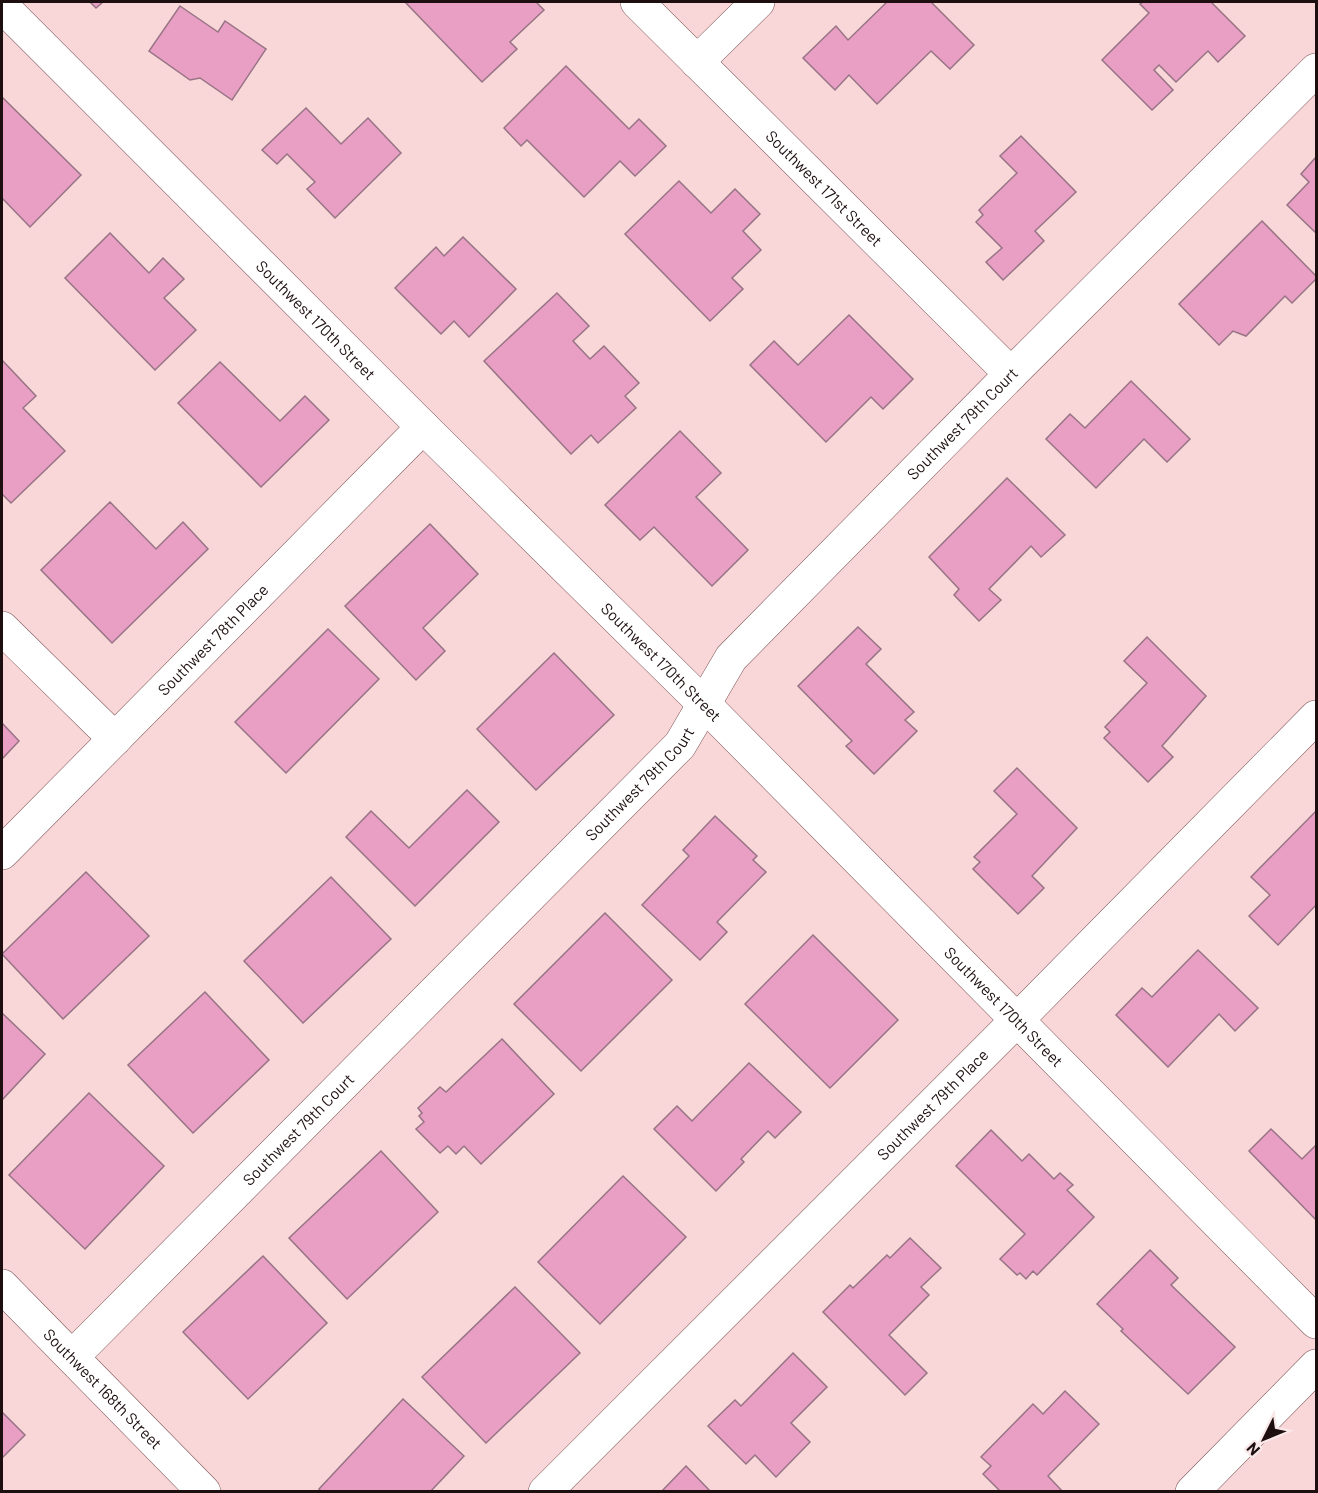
<svg xmlns="http://www.w3.org/2000/svg" width="1318" height="1493" font-family="Barlow,sans-serif">
	<style>
		.building { fill: #e99fc3; stroke: #977485; stroke-width: 1.5 }
		.lines { fill: none; stroke-linecap: round; stroke-linejoin: round }
		.minor-casing { stroke: #7d5759; stroke-width: 34 }
		.tertiary-casing { stroke: #7d5759; stroke-width: 34 }
		.minor { stroke: #fff; stroke-width: 33 }
		.tertiary { stroke: #fff; stroke-width: 33 }
		.labels { text-anchor: middle; stroke-width: 5; stroke-linejoin: round; paint-order: stroke }
		.street-label { font-size: 16px; fill: #1d0e0f; stroke: #fae8e8 }
	</style>
	<rect width="100%" height="100%" fill="#f9d6d7"/>
	<!-- building -->
	<g class="building">
		<path d="M90 2H103L96 8Z"/>
		<path d="M405 2H536L544 10 510 42 517 49 482 82Z"/>
		<path d="M887 2H931L974 45 950 69 931 51 877 104 849 75 835 90 803 58 836 26 848 40Z"/>
		<path d="M1143 2H1211L1245 36 1218 62 1208 51 1176 82 1159 65 1154 70 1173 90 1152 110 1102 60 1149 13 1140 4Z"/>
		<path d="M180 6 218 32 225 21 266 49 232 100 200 78 190 80 149 51Z"/>
		<path d="M566 66 629 129 639 119 666 146 635 176 620 161 584 197 527 140 521 146 504 128Z"/>
		<path d="M2 97 81 175 30 227 2 198Z"/>
		<path d="M306 108 341 144 368 118 401 153 335 218 307 189 315 182 287 154 277 164 262 150Z"/>
		<path d="M1021 136 1076 192 1035 231 1044 241 1003 280 986 262 1002 248 976 222 983 215 979 210 1017 173 1000 156Z"/>
		<path d="M1316 157V233L1287 205 1309 182 1301 174Z"/>
		<path d="M679 181 711 213 735 189 760 214 743 231 761 250 732 278 743 289 710 321 625 234Z"/>
		<path d="M1262 221 1316 276V279L1292 303 1285 296 1246 336 1233 331 1219 345 1179 304Z"/>
		<path d="M110 233 149 273 163 258 184 279 164 298 196 330 155 370 65 278Z"/>
		<path d="M463 237 516 289 469 337 454 321 441 334 395 288 436 247 444 256Z"/>
		<path d="M557 293 589 326 573 341 590 359 604 346 639 383 625 396 636 408 598 443 591 435 571 454 484 361Z"/>
		<path d="M849 315 913 379 883 409 871 397 826 442 750 365 774 341 798 365Z"/>
		<path d="M2 360 36 396 23 408 65 451 11 503 2 494Z"/>
		<path d="M220 362 280 421 305 396 329 420 261 487 178 403Z"/>
		<path d="M1131 381 1190 439 1167 462 1144 439 1096 488 1046 439 1070 414 1085 428Z"/>
		<path d="M680 431 721 473 696 497 748 550 712 586 654 527 640 540 605 505Z"/>
		<path d="M1007 478 1065 535 1041 557 1031 546 989 589 1001 600 979 621 954 595 959 589 929 557Z"/>
		<path d="M110 502 156 549 183 522 208 549 112 643 41 570Z"/>
		<path d="M430 524 478 574 423 628 445 651 416 680 345 606Z"/>
		<path d="M858 627 881 649 866 664 914 712 905 720 917 731 874 774 846 746 852 741 798 686Z"/>
		<path d="M328 629 379 679 286 773 235 722Z"/>
		<path d="M1147 637 1206 696 1162 746 1173 757 1148 782 1104 738 1110 732 1105 727 1147 683 1124 661Z"/>
		<path d="M554 653 614 715 536 790 477 729Z"/>
		<path d="M2 723 19 741 2 759Z"/>
		<path d="M1017 768 1077 828 1032 876 1044 888 1018 914 973 869 980 862 974 857 1017 814 994 791Z"/>
		<path d="M467 790 499 822 415 906 346 837 371 811 409 848Z"/>
		<path d="M1316 811V905L1278 945 1249 916 1270 895 1251 877Z"/>
		<path d="M715 816 757 856 753 860 766 872 717 922 727 932 700 960 642 905 689 856 683 850Z"/>
		<path d="M86 872 149 936 63 1019 2 954Z"/>
		<path d="M331 877 391 939 303 1023 244 961Z"/>
		<path d="M605 913 672 980 581 1071 514 1004Z"/>
		<path d="M813 935 898 1020 830 1088 745 1004Z"/>
		<path d="M1198 950 1258 1008 1235 1031 1219 1014 1168 1067 1116 1015 1142 988 1152 997Z"/>
		<path d="M205 992 269 1060 193 1133 128 1065Z"/>
		<path d="M2 1013 45 1054 2 1100Z"/>
		<path d="M502 1039 554 1094 481 1164 464 1146 456 1154 448 1146 440 1153 416 1129 424 1122 419 1116 422 1113 418 1108 440 1087 446 1092Z"/>
		<path d="M749 1063 801 1112 775 1138 768 1131 741 1159 744 1162 716 1191 654 1129 677 1106 692 1121Z"/>
		<path d="M89 1093 164 1166 85 1249 9 1175Z"/>
		<path d="M1271 1129 1302 1159 1316 1145V1220L1249 1151Z"/>
		<path d="M991 1130 1022 1161 1029 1154 1054 1179 1060 1173 1073 1185 1067 1190 1094 1217 1037 1275 1033 1271 1026 1279 1020 1273 1017 1275 1000 1259 1025 1234 956 1166Z"/>
		<path d="M381 1151 438 1212 347 1299 289 1238Z"/>
		<path d="M623 1176 686 1237 600 1324 538 1262Z"/>
		<path d="M910 1238 941 1268 921 1287 929 1295 889 1335 927 1373 905 1395 823 1312 850 1285 853 1288 887 1255 890 1258Z"/>
		<path d="M1150 1250 1178 1278 1171 1285 1235 1347 1188 1394 1121 1331 1123 1329 1097 1304Z"/>
		<path d="M263 1256 327 1323 248 1399 183 1332Z"/>
		<path d="M515 1287 580 1353 486 1443 422 1377Z"/>
		<path d="M793 1353 827 1387 791 1423 810 1442 776 1477 755 1455 746 1464 708 1426 735 1400 741 1406Z"/>
		<path d="M1065 1391 1099 1424 1048 1476 1063 1492H1001L983 1474 991 1466 981 1457 1033 1404 1043 1414Z"/>
		<path d="M403 1399 464 1456 430 1492H322L319 1489Z"/>
		<path d="M2 1412 25 1435 2 1458Z"/>
		<path d="M686 1466 711 1492H661Z"/>
	</g>
	<g class="lines">
		<defs>
			<g id="minor">
				<path id="s1" d="M637 2 1011 374"/>
				<path id="s2" d="M2 6 423 427 705 705 1316 1322"/>
				<path d="M697 62 758 2"/>
				<path d="M2 628 115 739"/>
				<path id="s3" d="M2 853 423 427"/>
				<path id="s4" d="M72 1357 680 745 731 658 1011 374 1316 70"/>
				<path id="s5" d="M545 1492 1018 1019 1316 717"/>
				<path d="M1192 1492 1316 1366"/>
			</g>
			<g id="tertiary">
				<path id="s6" d="M2 1286 204 1492"/>
			</g>
		</defs>
		<!-- minor casing -->
		<use href="#minor" class="minor-casing"/>
		<!-- tertiary casing -->
		<use href="#tertiary" class="tertiary-casing"/>
		<!-- minor -->
		<use href="#minor" class="minor"/>
		<!-- tertiary -->
		<use href="#tertiary" class="tertiary"/>
	</g>
	<g class="labels">
		<!-- street labels -->
		<g class="street-label">
			<text dy="6" stroke="none"><textPath href="#s1" startOffset="264">Southwest 171st Street</textPath></text>
			<text dy="6" stroke="none"><textPath href="#s2" startOffset="444">Southwest 170th Street</textPath></text>
			<text dy="6" stroke="none"><textPath href="#s4" startOffset="1293">Southwest 79th Court</textPath></text>
			<text dy="6" stroke="none"><textPath href="#s3" startOffset="300">Southwest 78th Place</textPath></text>
			<text dy="6" stroke="none"><textPath href="#s2" startOffset="930">Southwest 170th Street</textPath></text>
			<text dy="6" stroke="none"><textPath href="#s4" startOffset="807">Southwest 79th Court</textPath></text>
			<text dy="6" stroke="none"><textPath href="#s2" startOffset="1416">Southwest 170th Street</textPath></text>
			<text dy="6" stroke="none"><textPath href="#s5" startOffset="548">Southwest 79th Place</textPath></text>
			<text dy="6" stroke="none"><textPath href="#s4" startOffset="321">Southwest 79th Court</textPath></text>
			<text dy="6" stroke="none"><textPath href="#s6" startOffset="144">Southwest 168th Street</textPath></text>
		</g>
	</g>
	<!-- border -->
	<rect width="1318" height="1493" fill="none" stroke="#1d0e0f" stroke-width="6"/>
	<!-- north arrow -->
	<g transform="translate(1264 1439) rotate(227)" stroke="#fae8e8" stroke-width="4.5" paint-order="stroke">
	<path d="M0-4.5L10 22L0 15L-10 22Z" fill="#1d0e0f"/>
	<text y="-9" font-size="16" font-weight="bold" text-anchor="middle" fill="#1d0e0f">N</text>
	</g>
</svg>
